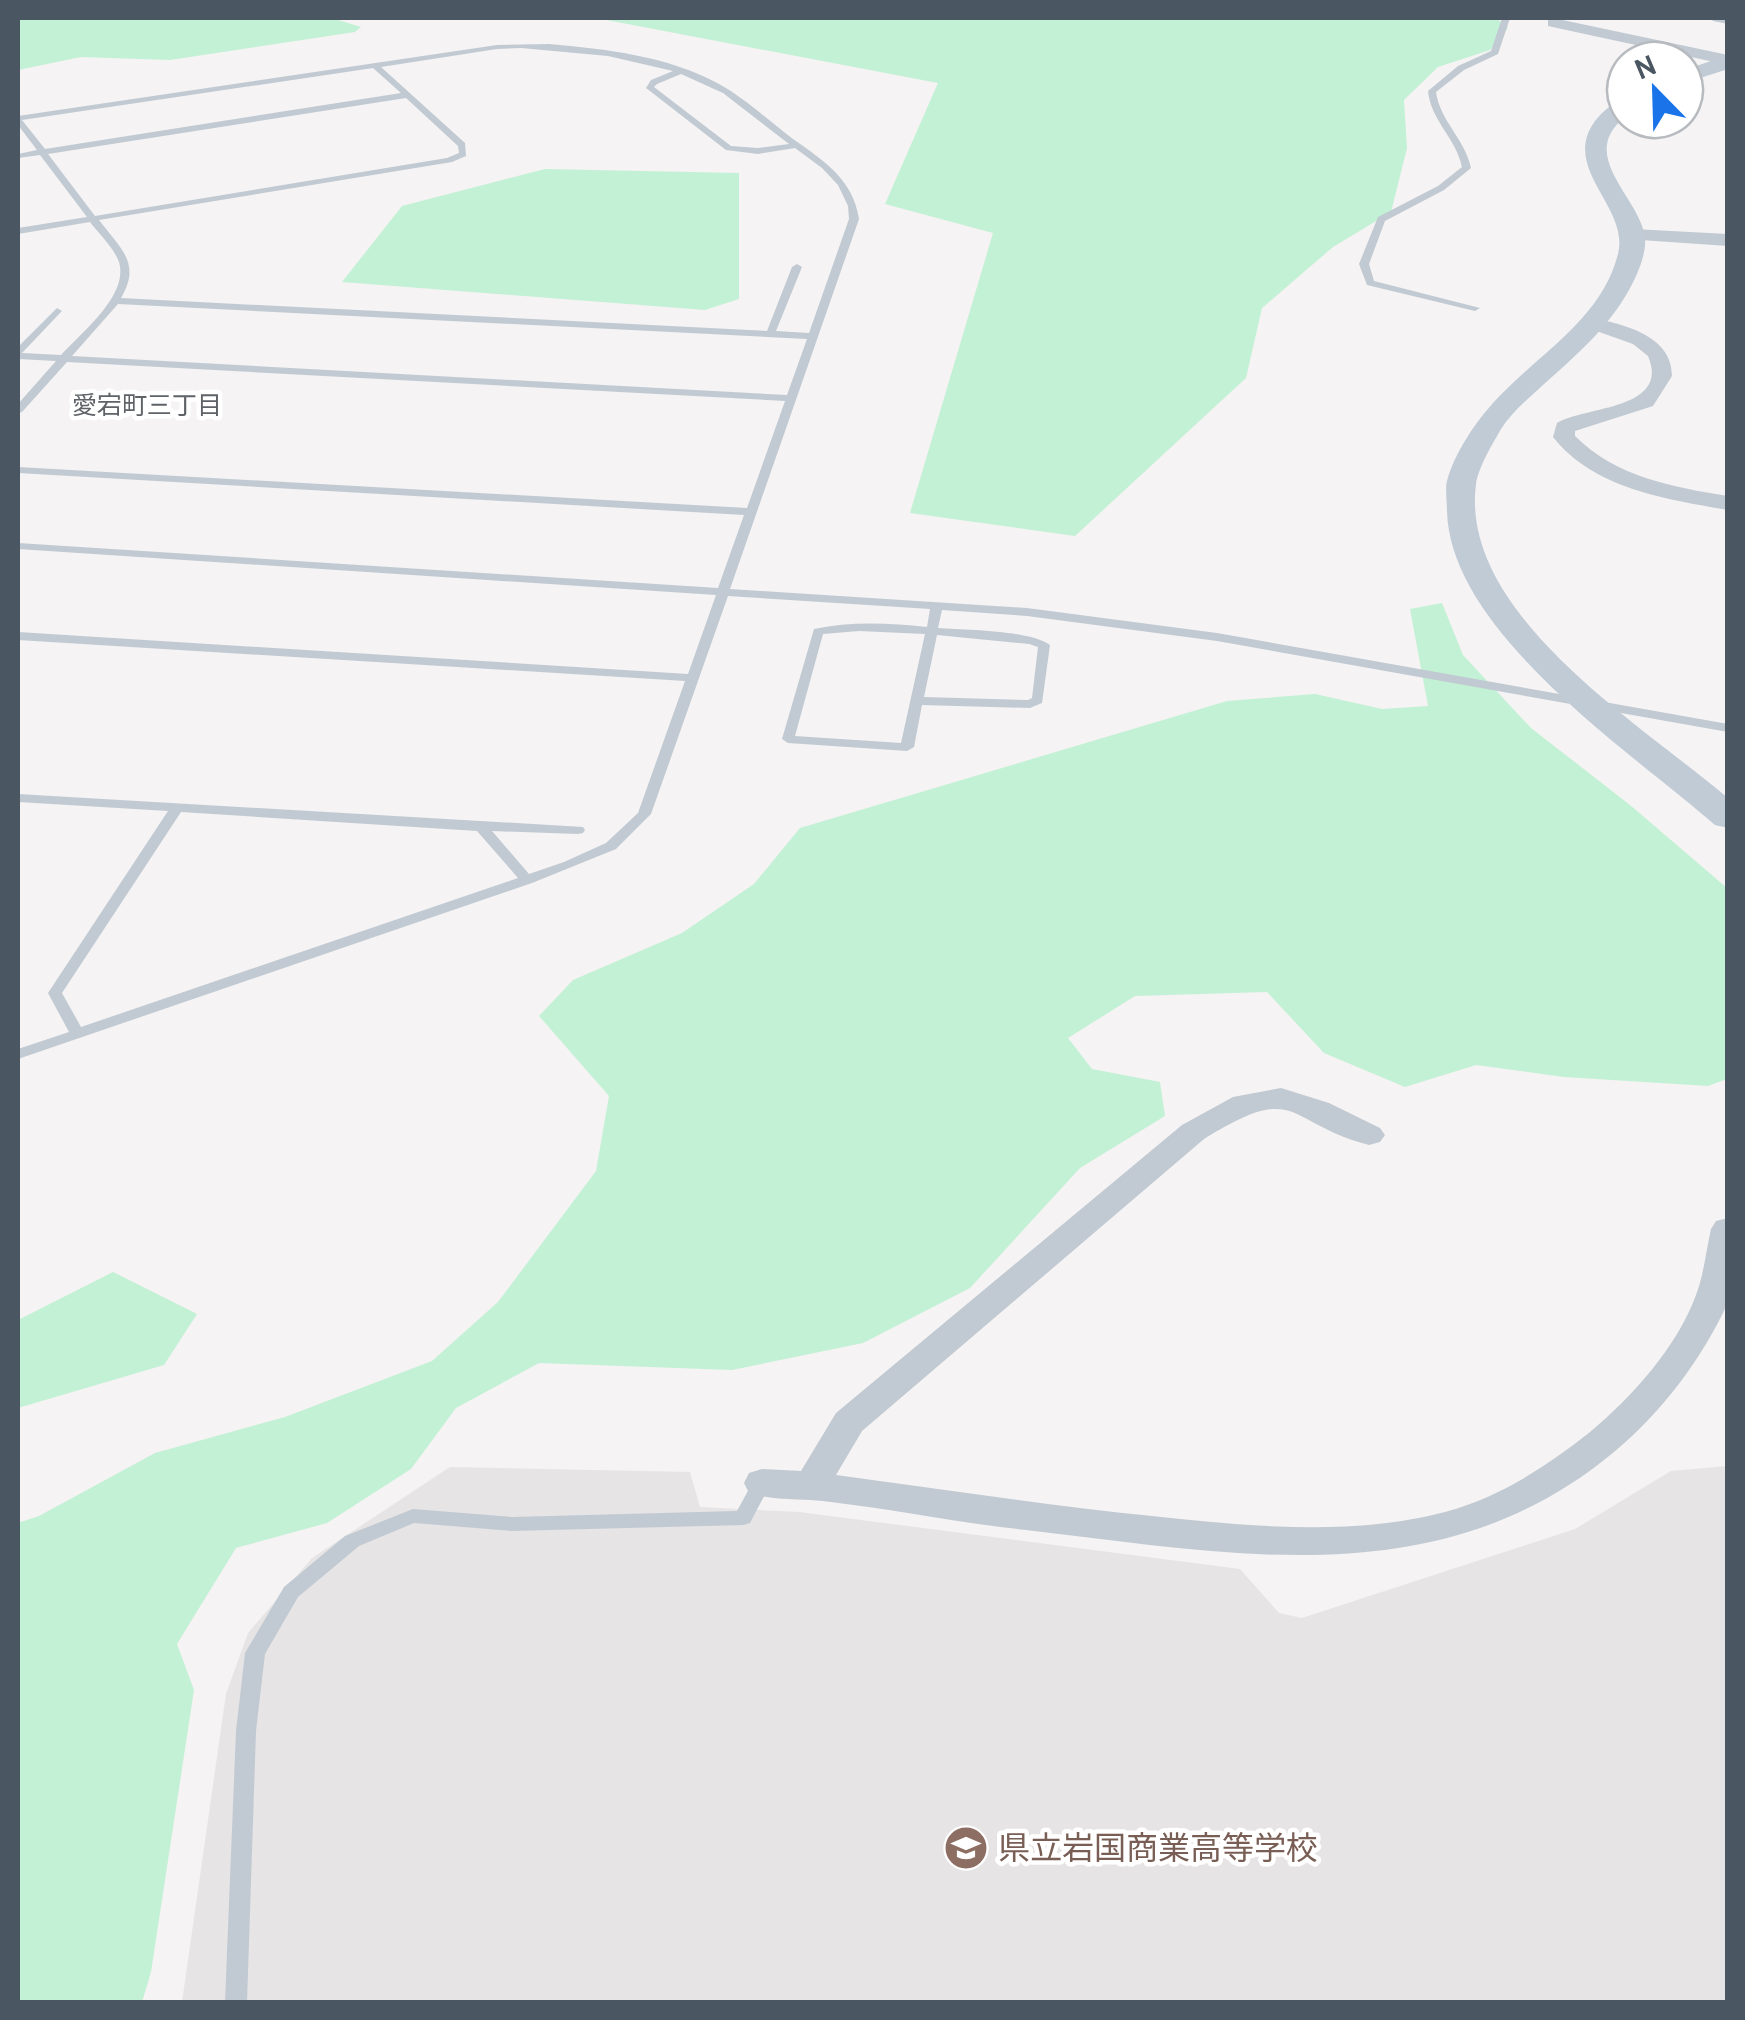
<svg xmlns="http://www.w3.org/2000/svg" width="1745" height="2020" font-family="Cabin,'Noto Sans JP',sans-serif">
	<style>
		.education { fill: #e6e4e5 }
		.green { fill: #c3f1d5 }
		.lines { fill: none; stroke-linecap: round; stroke-linejoin: round }
		.lane { fill: #c1cad2; fill-rule: evenodd }
		.street { fill: #c1cad2; fill-rule: evenodd }
		.secondary { fill: #c1cbd6; fill-rule: evenodd }
		.labels { text-anchor: middle; stroke-width: 9; stroke-linejoin: round; paint-order: stroke }
		.far-neighbourhood-label { font-size: 25px; fill: #5f6368; stroke: #fff }
		.near-education-label { font-size: 32px; fill: #785e54; stroke: #fff; text-anchor: start }
	</style>
	<rect width="100%" height="100%" fill="#f5f3f3"/>
	<!-- education -->
	<path class="education" d="M1727 1466V2002H182L226 1694 248 1633 312 1558 450 1467 690 1472 700 1507 799 1512 1240 1569 1279 1613 1302 1618 1575 1529 1671 1471Z"/>
	<!-- green -->
	<g class="green">
		<path d="M18 18H332L361 27 355 32 170 60 81 57 18 70Z"/>
		<path d="M596 18H1496L1508 28 1490 50 1438 67 1404 100 1407 148 1391 212 1333 247 1262 308 1246 378 1075 536 910 513 993 233 885 204 938 83Z"/>
		<path d="M545 169 739 173V299L705 310 342 282 402 206Z"/>
		<path d="M1442 603 1463 655 1531 728 1630 805 1727 888V1079L1708 1086 1564 1077 1476 1065 1405 1087 1324 1053 1267 992 1135 996 1068 1038 1092 1069 1160 1082 1165 1116 1080 1168 970 1288 863 1343 732 1370 539 1363 456 1408 411 1469 327 1523 236 1548 177 1644 194 1690 151 1972 142 2002H18V1523L39 1516 155 1453 285 1417 432 1361 498 1302 596 1171 609 1096 539 1016 573 980 682 933 754 884 800 828 1227 701 1315 694 1382 709 1428 706 1410 609Z"/>
		<path d="M113 1272 197 1314 164 1365 18 1408V1320Z"/>
	</g>
	<g class="lines">
		<!-- lane -->
		<g class="lane">
			<path d="M1502 18H1510L1498 54 1464 70 1436 92C1440 121 1465 139 1471 168L1444 190 1385 221 1369 264 1374 281 1480 308 1475 311 1367 285 1359 264 1378 217 1438 186 1462 167C1456 138 1431 121 1428 91L1458 66 1491 51Z"/>
			<path d="M549 44C606 49 668 56 719 84 746 99 769 121 793 139 824 161 853 179 859 219L730 589 1027 608 1217 633 1728 724V732L1217 641 1027 616 942 610 938 628C967 630 1028 630 1050 645L1042 703 1030 708 922 705 914 747 907 751 788 743 782 739 814 629C851 621 889 623 927 627L930 609 728 596 651 814 616 849 532 883 18 1059V1049L69 1032 48 993 168 811 18 802V794L583 827 585 830 583 833 578 834 492 831 529 874 564 862 606 843 638 813 685 681 18 640V632L688 674 716 595 18 549V543L718 588 744 515 18 473V467L747 508 785 401 67 362 22 412 18 413V404L56 361 18 359V347L57 308 62 311 60 313 22 353 61 355C82 332 129 295 119 262 114 248 99 234 90 222L18 234V228L87 217 40 155 18 158V154L37 150 18 125V116L497 45ZM521 48 608 56 673 71 651 80 646 88 726 150 758 154 795 148 822 168 838 185 848 206 849 219 809 333 776 331 802 267 797 264 792 267 767 331 121 298C142 263 120 248 99 220L452 162 466 156 465 143 381 67 497 49ZM373 68 401 93 45 149 22 120ZM681 74 723 93 789 144 758 148 731 146 654 87 657 84ZM406 98 458 146 459 153 447 158 95 216 48 154ZM118 304 807 339 787 395 72 356ZM859 631 925 634 901 743 795 736 823 634ZM937 635 1029 644 1038 647 1032 698 1028 700 924 697ZM181 812 477 831 518 878 81 1027 62 993Z"/>
			<path d="M762 1476 769 1478 771 1483 750 1523 743 1525 512 1531 414 1523 359 1546 298 1597 265 1654 256 1731 247 2002H225L236 1731 245 1653 284 1587 345 1536 413 1509 512 1517 737 1511 755 1478Z"/>
		</g>
		<!-- street -->
		<g class="street">
			<path d="M1553 18 1728 55V65L1548 26V20Z"/>
			<path d="M1711 18H1728V24L1713 21Z"/>
			<path d="M1633 229 1728 234V246L1626 239 1624 235Z"/>
			<path d="M1595 318C1627 326 1672 336 1672 376L1653 406 1575 431V436C1616 477 1672 487 1728 496V510C1666 499 1594 489 1553 437L1557 423C1585 406 1671 410 1648 356L1633 344 1588 328V320Z"/>
			<path d="M1281 1088 1329 1103 1380 1128 1385 1135 1380 1142 1369 1145C1283 1122 1300 1080 1204 1139L862 1431 836 1475C941 1489 1046 1505 1152 1516 1248 1526 1350 1537 1445 1512 1500 1497 1546 1467 1590 1432 1632 1397 1677 1347 1696 1295 1704 1274 1706 1251 1711 1229L1716 1221 1728 1218V1302C1703 1358 1661 1413 1614 1452 1440 1597 1233 1554 1026 1530 961 1523 897 1510 831 1502 804 1498 775 1501 749 1493L744 1483 749 1473 762 1469 801 1471 836 1413 1182 1125 1233 1097Z"/>
		</g>
		<!-- secondary -->
		<g class="secondary">
			<path d="M1728 55V69L1685 83V70Z"/>
			<path d="M1625 99V117C1575 156 1643 200 1645 239 1646 251 1641 265 1636 276 1616 321 1579 353 1543 385 1529 398 1512 412 1501 429 1493 443 1478 468 1476 484 1459 614 1642 725 1728 798V828L1715 825C1630 751 1450 632 1447 511 1447 502 1445 489 1447 481 1454 454 1475 423 1493 403 1536 355 1601 321 1618 254 1630 207 1560 169 1595 121 1603 111 1613 102 1625 99Z"/>
		</g>
	</g>
	<!-- icons -->
	<defs>
		<symbol id="school-disc" viewBox="-11 -11 22 22"><circle r="9.5" fill="#8d6e63" stroke="#fff"/><path d="M0-5L7-2L0 1L-7-2ZM-4 1L0 2.5L4 1V4Q0 6-4 4Z" fill="#fff"/></symbol>
	</defs>
	<g fill-rule="evenodd">
		<use href="#school-disc" x="941" y="1823" width="50" height="50"/>
	</g>
	<g class="labels">
		<!-- far-neighbourhood labels -->
		<g class="far-neighbourhood-label">
			<text x="147" y="414">愛宕町三丁目</text>
		</g>
		<!-- near-education labels -->
		<g class="near-education-label">
			<text x="998" y="1859">県立岩国商業高等学校</text>
		</g>
	</g>
	<!-- border -->
	<rect width="1745" height="2020" fill="none" stroke="#4a5661" stroke-width="40"/>
	<!-- north arrow -->
	<g transform="translate(1655 90) rotate(337)"><circle r="48" fill="#ffffff" stroke="#b7bbc0" stroke-width="2.5"/>
	<path d="M0-8L18 38L0 25L-18 38Z" fill="#1a73e8"/>
	<text y="-15" font-size="28" font-weight="bold" text-anchor="middle" fill="#4a5661">N</text>
	</g>
</svg>
